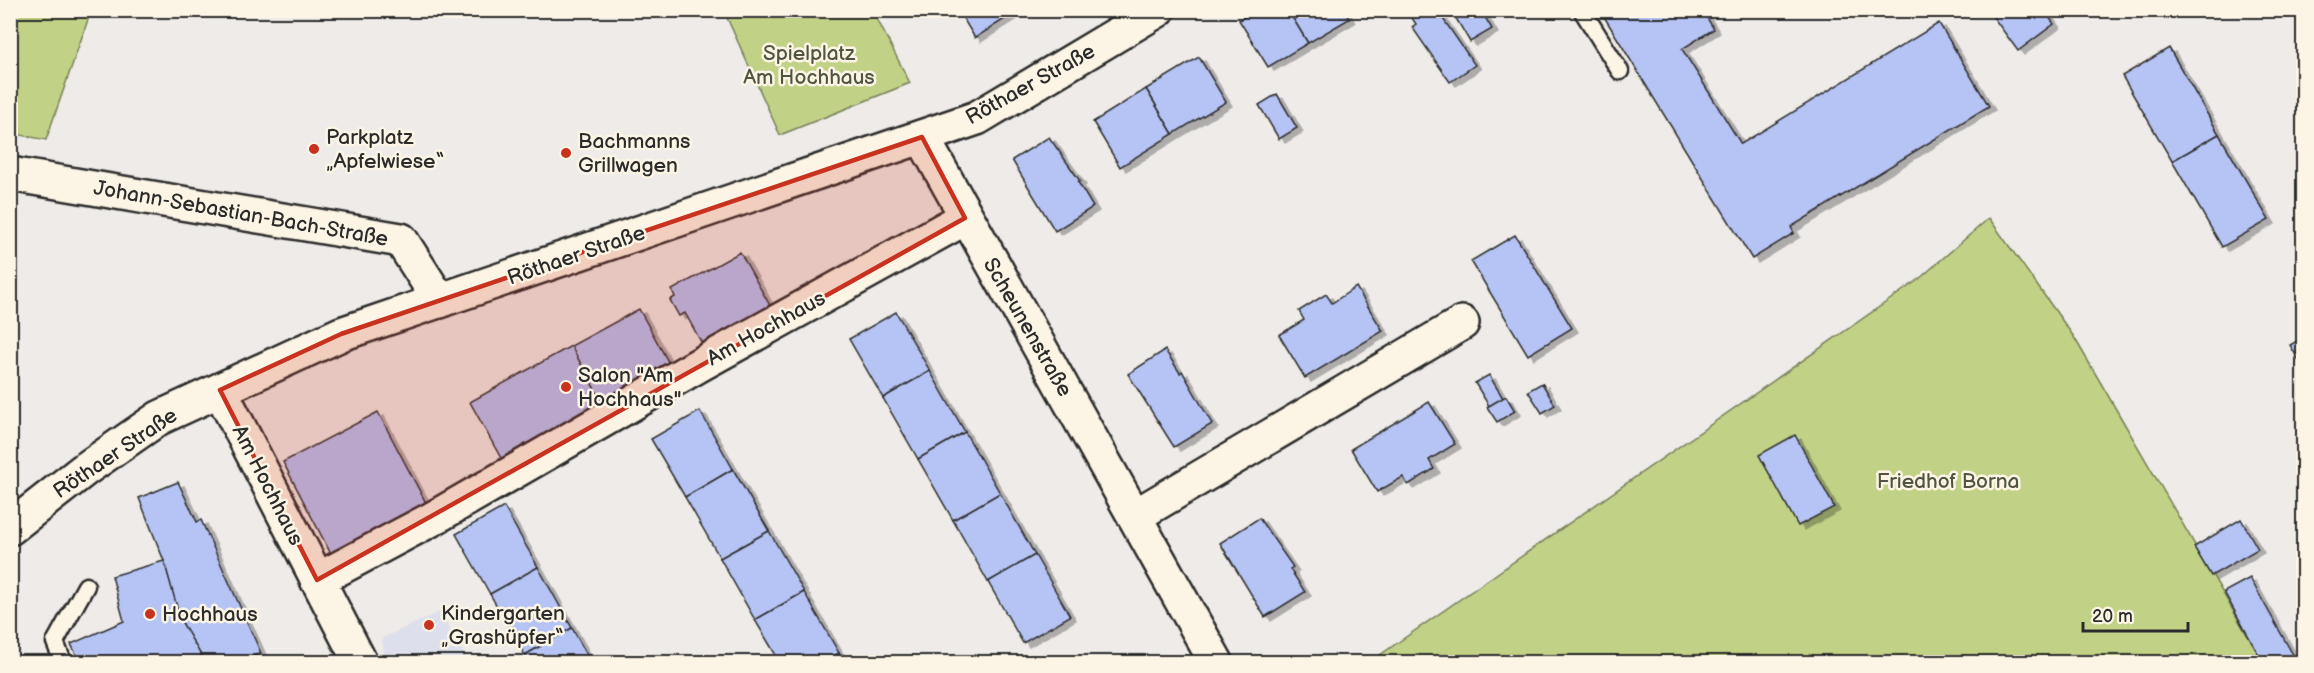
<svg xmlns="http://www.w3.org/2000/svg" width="2314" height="673" font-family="'Balsamiq Sans',sans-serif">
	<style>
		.built { fill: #dddfec }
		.green { fill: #c1d287; stroke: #767e59; stroke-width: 1.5 }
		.building { fill: #b6c4f5; stroke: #2b2b2b; stroke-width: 1.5; filter: url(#shadow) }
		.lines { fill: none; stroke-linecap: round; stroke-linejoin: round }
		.service-casing { stroke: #2b2b2b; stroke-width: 21 }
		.minor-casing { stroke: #2b2b2b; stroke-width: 38 }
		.service { stroke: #fcf5e5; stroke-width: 16 }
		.minor { stroke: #fcf5e5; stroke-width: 33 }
		.marked { fill: #c8321e; fill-opacity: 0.2; stroke: #c8321e; stroke-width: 4.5; stroke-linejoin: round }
		.poi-dot { fill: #c8321e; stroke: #fcf5e5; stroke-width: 2 }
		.labels { text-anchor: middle; stroke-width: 5; stroke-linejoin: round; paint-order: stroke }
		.park-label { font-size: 21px; fill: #505542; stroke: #fcf5e5 }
		.street-label { font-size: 21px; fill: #2b2b2b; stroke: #fcf5e5 }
		.poi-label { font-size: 21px; fill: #2b2b2b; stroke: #fcf5e5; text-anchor: start }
	</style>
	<defs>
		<filter id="shadow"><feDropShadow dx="6" dy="4" stdDeviation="0" flood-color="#0004"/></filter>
	</defs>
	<rect width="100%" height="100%" fill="#eeebe8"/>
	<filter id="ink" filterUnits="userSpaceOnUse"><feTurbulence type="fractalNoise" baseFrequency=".0167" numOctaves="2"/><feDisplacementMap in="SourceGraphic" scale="12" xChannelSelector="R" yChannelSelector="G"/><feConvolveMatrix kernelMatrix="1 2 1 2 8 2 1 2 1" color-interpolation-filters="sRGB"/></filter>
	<g filter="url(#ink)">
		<!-- built -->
		<path class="built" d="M440 612 469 662H386L382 638Z"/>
		<!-- green -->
		<g class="green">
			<path d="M11 10 91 11 46 140 11 133Z"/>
			<path d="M724 11H873L910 83 780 135Z"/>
			<path d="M1989 218 2074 337 2263 662H1370L1918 280Z"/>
		</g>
		<!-- building -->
		<g class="building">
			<path d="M958 10H1019L975 38Z"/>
			<path d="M1255 10H1288L1308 43 1268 67 1239 20Z"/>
			<path d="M1288 10H1344L1349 19 1308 43Z"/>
			<path d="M1407 10H1437L1475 65 1450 82 1412 27 1416 24Z"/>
			<path d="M1461 10H1481L1492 29 1470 42 1454 15Z"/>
			<path d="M1600 10H1702L1714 29 1682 49 1741 144 1939 23 1989 106 1791 227 1794 233 1752 259Z"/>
			<path d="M1988 10H2044L2054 24 2018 51Z"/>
			<path d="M2169 48 2219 134 2172 161 2122 76Z"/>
			<path d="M1199 57 1226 102 1173 134 1146 89Z"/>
			<path d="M1146 89 1173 134 1120 167 1093 122Z"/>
			<path d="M1277 94 1297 128 1279 139 1259 105Z"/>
			<path d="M2219 134 2269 220 2222 247 2172 161Z"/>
			<path d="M1049 137 1080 181 1078 182 1093 207 1055 231 1012 160Z"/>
			<path d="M1515 235 1572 328 1528 355 1471 261Z"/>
			<path d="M740 252 773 311 705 349 685 313 679 316 670 300 675 297 672 290Z"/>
			<path d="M1356 287 1383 331 1305 378 1279 335 1304 320 1299 311 1326 294 1332 303Z"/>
			<path d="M639 309 671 367 603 404 571 346Z"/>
			<path d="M896 312 930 371 883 398 849 339Z"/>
			<path d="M2304 337V369L2290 345Z"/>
			<path d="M571 346 603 404 502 460 470 402Z"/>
			<path d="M1165 350 1180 373 1182 371 1212 424 1174 447 1128 374Z"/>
			<path d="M930 371 965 432 918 459 883 398Z"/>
			<path d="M1489 375 1503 398 1489 406 1475 383Z"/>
			<path d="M1542 383 1555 405 1542 413 1528 391Z"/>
			<path d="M1506 396 1515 411 1497 422 1487 407Z"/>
			<path d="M1429 402 1455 444 1429 460 1434 469 1408 485 1403 477 1377 492 1351 449Z"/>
			<path d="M700 411 733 469 685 497 651 439Z"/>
			<path d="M378 412 426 503 331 554 283 462Z"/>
			<path d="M965 432 1000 493 953 520 918 459Z"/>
			<path d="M1795 435 1834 507 1798 526 1759 455Z"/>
			<path d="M733 469 769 531 720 558 685 497Z"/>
			<path d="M178 482 197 522 201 520 261 653 241 662H205L187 634 176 607 164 561 139 498Z"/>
			<path d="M1000 493 1035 555 988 582 953 520Z"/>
			<path d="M504 507 538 567 490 594 456 534Z"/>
			<path d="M1259 518 1293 567 1290 569 1305 592 1265 617 1220 543Z"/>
			<path d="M2241 519 2258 549 2211 576 2194 547Z"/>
			<path d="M769 531 804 592 755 620 720 558Z"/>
			<path d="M1035 555 1070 616 1023 643 988 582Z"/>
			<path d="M164 561 181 621 205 662H80L71 644 124 621 112 576Z"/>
			<path d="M538 567 572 628 525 655 490 594Z"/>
			<path d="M2250 578 2297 662H2263L2224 592Z"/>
			<path d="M804 592 839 653 823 662H780L755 620Z"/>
			<path d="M572 628 591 662H529L525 655Z"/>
			<path d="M839 653 844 662H823Z"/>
		</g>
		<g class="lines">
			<defs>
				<g id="service">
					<path d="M1582 10 1620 71"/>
					<path d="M63 662 55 642 86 586"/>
				</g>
				<g id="minor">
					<path d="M922 137 1216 662"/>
					<path d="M10 174 401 240 440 301"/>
					<path d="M220 390 360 662"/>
					<path d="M1135 516 1462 323"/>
					<path d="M10 528 84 470 159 418 341 334 977 118 1158 10"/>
					<path d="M317 580 432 519 699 365 965 218"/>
				</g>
			</defs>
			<!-- service casing -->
			<use href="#service" class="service-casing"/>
			<!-- minor casing -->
			<use href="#minor" class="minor-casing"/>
			<!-- service -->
			<use href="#service" class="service"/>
			<!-- minor -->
			<use href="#minor" class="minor"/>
		</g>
	</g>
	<!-- marked area -->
	<path class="marked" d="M922 137 965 218 317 580 220 390 341 334Z"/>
	<!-- markers -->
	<g class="poi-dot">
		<circle cx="314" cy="149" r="6"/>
		<circle cx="566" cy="153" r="6"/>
		<circle cx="566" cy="387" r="6"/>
		<circle cx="150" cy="614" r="6"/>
		<circle cx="429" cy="625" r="6"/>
	</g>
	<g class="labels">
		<!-- park labels -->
		<g class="park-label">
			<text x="809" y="60">Spielplatz<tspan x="809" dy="24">Am Hochhaus</tspan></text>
			<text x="1948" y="488">Friedhof Borna</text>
		</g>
		<!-- street labels -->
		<g class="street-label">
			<text transform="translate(1030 84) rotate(-29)" y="7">Röthaer Straße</text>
			<text transform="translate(241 213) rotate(10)" y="7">Johann-Sebastian-Bach-Straße</text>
			<text transform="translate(576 255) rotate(-19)" y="7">Röthaer Straße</text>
			<text transform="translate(1028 327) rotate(60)" y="7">Scheunenstraße</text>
			<text transform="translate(766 328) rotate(-29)" y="7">Am Hochhaus</text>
			<text transform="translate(115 453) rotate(-34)" y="7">Röthaer Straße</text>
			<text transform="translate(268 485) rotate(63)" y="7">Am Hochhaus</text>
		</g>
		<!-- poi labels -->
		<g class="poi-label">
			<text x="326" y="144">Parkplatz<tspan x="326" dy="24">„Apfelwiese“</tspan></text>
			<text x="578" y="148">Bachmanns<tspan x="578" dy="24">Grillwagen</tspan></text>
			<text x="578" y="382">Salon "Am<tspan x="578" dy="24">Hochhaus"</tspan></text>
			<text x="441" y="620">Kindergarten<tspan x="441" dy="24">„Grashüpfer“</tspan></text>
			<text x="162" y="621">Hochhaus</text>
		</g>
	</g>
	<!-- margin -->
	<rect width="2314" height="673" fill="none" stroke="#fcf5e5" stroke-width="36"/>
	<rect x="18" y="18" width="2278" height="637" fill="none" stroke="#2b2b2b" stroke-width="2" filter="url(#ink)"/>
	<!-- scale -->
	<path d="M2083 622v9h105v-9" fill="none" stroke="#2b2b2b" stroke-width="3"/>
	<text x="2092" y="622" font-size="18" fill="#2b2b2b" stroke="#fcf5e5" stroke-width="4.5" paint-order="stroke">20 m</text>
</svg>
